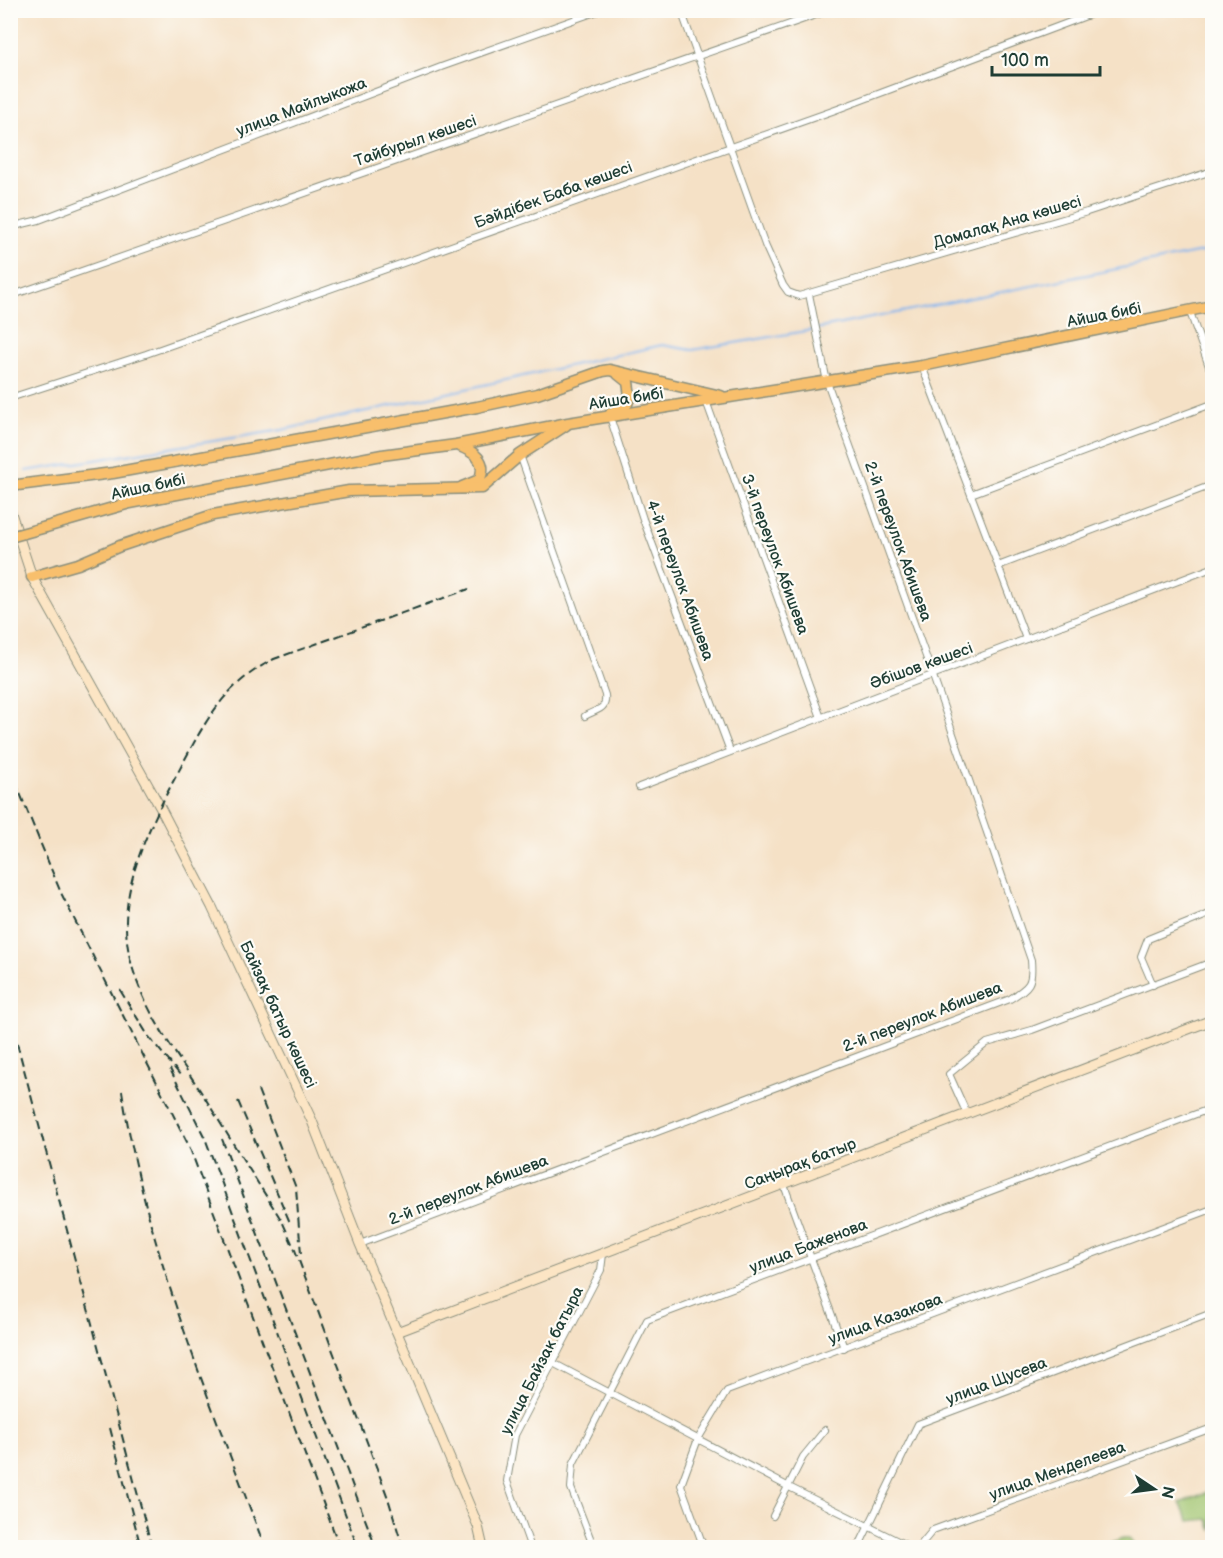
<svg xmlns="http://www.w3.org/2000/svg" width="1223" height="1558" font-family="'Balsamiq Sans',sans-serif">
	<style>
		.green { fill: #a0c46e; stroke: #608051; stroke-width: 1.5 }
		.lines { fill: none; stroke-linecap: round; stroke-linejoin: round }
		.stream { stroke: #80b4ee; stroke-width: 2 }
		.street-casing { stroke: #8a8f7d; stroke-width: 8 }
		.secondary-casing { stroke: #8a8f7d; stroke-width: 11 }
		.primary-casing { stroke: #8a8f7d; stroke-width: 13 }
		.street { stroke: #fff; stroke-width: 6 }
		.secondary { stroke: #fce5c4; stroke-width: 9 }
		.primary { stroke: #f8bf6c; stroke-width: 10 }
		.rail { stroke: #1f3d34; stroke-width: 2; stroke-dasharray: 9 4.5; stroke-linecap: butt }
		.primary-bridge-casing { stroke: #8a8f7d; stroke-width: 13; stroke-linecap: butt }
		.primary-bridge { stroke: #f8bf6c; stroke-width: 10 }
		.labels { text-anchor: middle; stroke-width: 4.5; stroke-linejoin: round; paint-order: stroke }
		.street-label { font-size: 16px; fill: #1f3d34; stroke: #fdfcf7 }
	</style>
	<rect width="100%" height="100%" fill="#fdfcf7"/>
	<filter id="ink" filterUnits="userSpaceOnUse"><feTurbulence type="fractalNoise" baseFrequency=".0167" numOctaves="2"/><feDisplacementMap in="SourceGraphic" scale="12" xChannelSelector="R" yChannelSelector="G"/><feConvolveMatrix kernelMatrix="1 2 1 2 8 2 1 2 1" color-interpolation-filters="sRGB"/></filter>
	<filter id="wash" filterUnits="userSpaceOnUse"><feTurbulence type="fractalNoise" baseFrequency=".008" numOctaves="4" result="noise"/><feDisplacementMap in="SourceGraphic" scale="24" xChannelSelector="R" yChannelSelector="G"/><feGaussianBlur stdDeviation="1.35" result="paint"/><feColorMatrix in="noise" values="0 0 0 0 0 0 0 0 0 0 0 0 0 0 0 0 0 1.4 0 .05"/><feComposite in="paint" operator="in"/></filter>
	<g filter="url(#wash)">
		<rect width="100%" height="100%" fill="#f5e1c6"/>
		<!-- green -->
		<g class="green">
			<path d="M1212 1490V1531L1208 1519 1189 1521 1180 1503Z"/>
			<path d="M1123 1538H1129L1136 1547H1098Z"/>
		</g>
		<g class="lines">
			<!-- stream -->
			<path class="stream" d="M26 471 282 430 662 345 692 350 806 331 1212 250"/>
		</g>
	</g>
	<g filter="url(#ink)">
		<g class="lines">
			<defs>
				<g id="street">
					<path d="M681 10 765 245 783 285 788 292 799 296 1087 212 1212 171"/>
					<path d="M10 227 39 220 441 67 601 10"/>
					<path d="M10 296 830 10"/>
					<path d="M1190 312 1212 375"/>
					<path d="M922 366 1026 639"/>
					<path d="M10 398 146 354 838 109 1102 10"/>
					<path d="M706 401 820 715"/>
					<path d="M610 417 643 519 730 751"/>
					<path d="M520 455 605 695C607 710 597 709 585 716"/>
					<path d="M971 494 1212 404"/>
					<path d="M998 566 1212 485"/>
					<path d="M639 787 1212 568"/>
					<path d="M1153 985 1141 957 1148 939 1212 913"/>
					<path d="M967 1114 949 1074 987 1043 1032 1030 1212 962"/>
					<path d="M784 1185 844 1348"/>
					<path d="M360 1244 1010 999C1030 986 1033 984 1031 960L933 676 827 382 809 294"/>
					<path d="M553 1363 789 1487 912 1548"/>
					<path d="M773 1516 803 1457 825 1430"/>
					<path d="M531 1548 507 1481 515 1435 601 1270 603 1254"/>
					<path d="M594 1548 571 1488 573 1464 647 1320 1212 1108"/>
					<path d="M704 1548 681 1485 698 1439 727 1391 1212 1209"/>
					<path d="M858 1548 918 1424 1212 1313"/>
					<path d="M918 1548 933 1530 1212 1428"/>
				</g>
				<g id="secondary">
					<path d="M10 510 32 577 160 807 212 907 312 1121 360 1244 478 1526 483 1548"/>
					<path d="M397 1332 1212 1020"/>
				</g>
				<g id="primary">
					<path d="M611 413 627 404 630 396 628 382 618 374"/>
					<path d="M457 445C473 451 489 461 479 480L462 487"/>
					<path d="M10 486 113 473 477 407 537 394 603 371 610 370 721 396"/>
					<path d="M46 527 130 503 382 455 456 445 568 423 922 366 1212 306"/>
					<path d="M32 577 78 564 120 546 213 515 349 491 482 488 520 455 566 425"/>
				</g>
			</defs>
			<!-- street casing -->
			<use href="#street" class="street-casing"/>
			<!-- secondary casing -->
			<use href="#secondary" class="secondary-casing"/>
			<!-- primary casing -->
			<use href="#primary" class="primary-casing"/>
			<!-- street -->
			<use href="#street" class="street"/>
			<!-- secondary -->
			<use href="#secondary" class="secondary"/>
			<!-- primary -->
			<use href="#primary" class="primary"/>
			<!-- rail -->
			<g class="rail">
				<path d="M10 769 61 893 189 1146 340 1548"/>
				<path d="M120 990 149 1037 181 1076"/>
				<path d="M10 1017 152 1548"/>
				<path d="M170 1069 205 1138 358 1548"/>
				<path d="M258 1090 296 1188 301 1254"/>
				<path d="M122 1091C147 1253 208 1395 265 1548"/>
				<path d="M238 1101 291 1225"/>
				<path d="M222 1139 376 1548"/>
				<path d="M110 1428 141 1548"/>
				<path d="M403 1548 388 1498 295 1250 282 1221C256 1180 230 1139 205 1098 171 1045 125 988 126 922 127 872 152 821 175 778 203 726 220 687 274 659L469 589"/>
			</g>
			<defs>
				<path id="primary-bridge" d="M10 537 46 527"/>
			</defs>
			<!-- primary-bridge casing -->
			<use href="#primary-bridge" class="primary-bridge-casing"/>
			<!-- primary-bridge -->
			<use href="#primary-bridge" class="primary-bridge"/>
		</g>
	</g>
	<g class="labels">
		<!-- street labels -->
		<g class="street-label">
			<text transform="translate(301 106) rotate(-21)" y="6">улица Майлыкожа</text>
			<text transform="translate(415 140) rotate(-19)" y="6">Тайбурыл көшесі</text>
			<text transform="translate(553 194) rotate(-20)" y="6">Бәйдібек Баба көшесі</text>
			<text transform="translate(1007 221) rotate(-16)" y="6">Домалақ Ана көшесі</text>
			<text transform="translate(1104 314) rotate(-11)" y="6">Айша бибі</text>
			<text transform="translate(626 398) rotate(-9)" y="6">Айша бибі</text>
			<text transform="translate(148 486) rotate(-12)" y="6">Айша бибі</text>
			<text transform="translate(899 541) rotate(70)" y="6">2-й переулок Абишева</text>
			<text transform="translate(776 554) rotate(70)" y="6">3-й переулок Абишева</text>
			<text transform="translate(681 580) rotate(70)" y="6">4-й переулок Абишева</text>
			<text transform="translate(921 665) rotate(-20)" y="6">Әбішов көшесі</text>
			<text transform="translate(279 1014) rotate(65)" y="6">Байзақ батыр көшесі</text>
			<text transform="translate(922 1016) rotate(-21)" y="6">2-й переулок Абишева</text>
			<text transform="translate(800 1163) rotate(-21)" y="6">Саңырақ батыр</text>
			<text transform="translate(468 1189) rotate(-21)" y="6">2-й переулок Абишева</text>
			<text transform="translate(808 1245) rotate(-21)" y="6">улица Баженова</text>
			<text transform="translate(885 1318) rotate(-20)" y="6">улица Казакова</text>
			<text transform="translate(541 1360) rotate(-63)" y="6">улица Байзак батыра</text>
			<text transform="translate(996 1380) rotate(-21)" y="6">улица Щусева</text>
			<text transform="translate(1057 1470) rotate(-20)" y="6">улица Менделеева</text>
		</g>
	</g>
	<!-- margin -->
	<rect width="1223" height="1558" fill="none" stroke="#fdfcf7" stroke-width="36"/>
	<!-- north arrow -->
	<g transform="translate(1154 1489) rotate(103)" stroke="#fdfcf7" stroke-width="4.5" paint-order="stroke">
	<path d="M0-4.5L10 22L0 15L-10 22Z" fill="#1f3d34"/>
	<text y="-9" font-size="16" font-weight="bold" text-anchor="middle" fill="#1f3d34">N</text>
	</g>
	<!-- scale -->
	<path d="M992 66v9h108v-9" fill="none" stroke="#1f3d34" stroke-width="3"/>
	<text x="1001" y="66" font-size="18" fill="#1f3d34" stroke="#fdfcf7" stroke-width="4.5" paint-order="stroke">100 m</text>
</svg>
